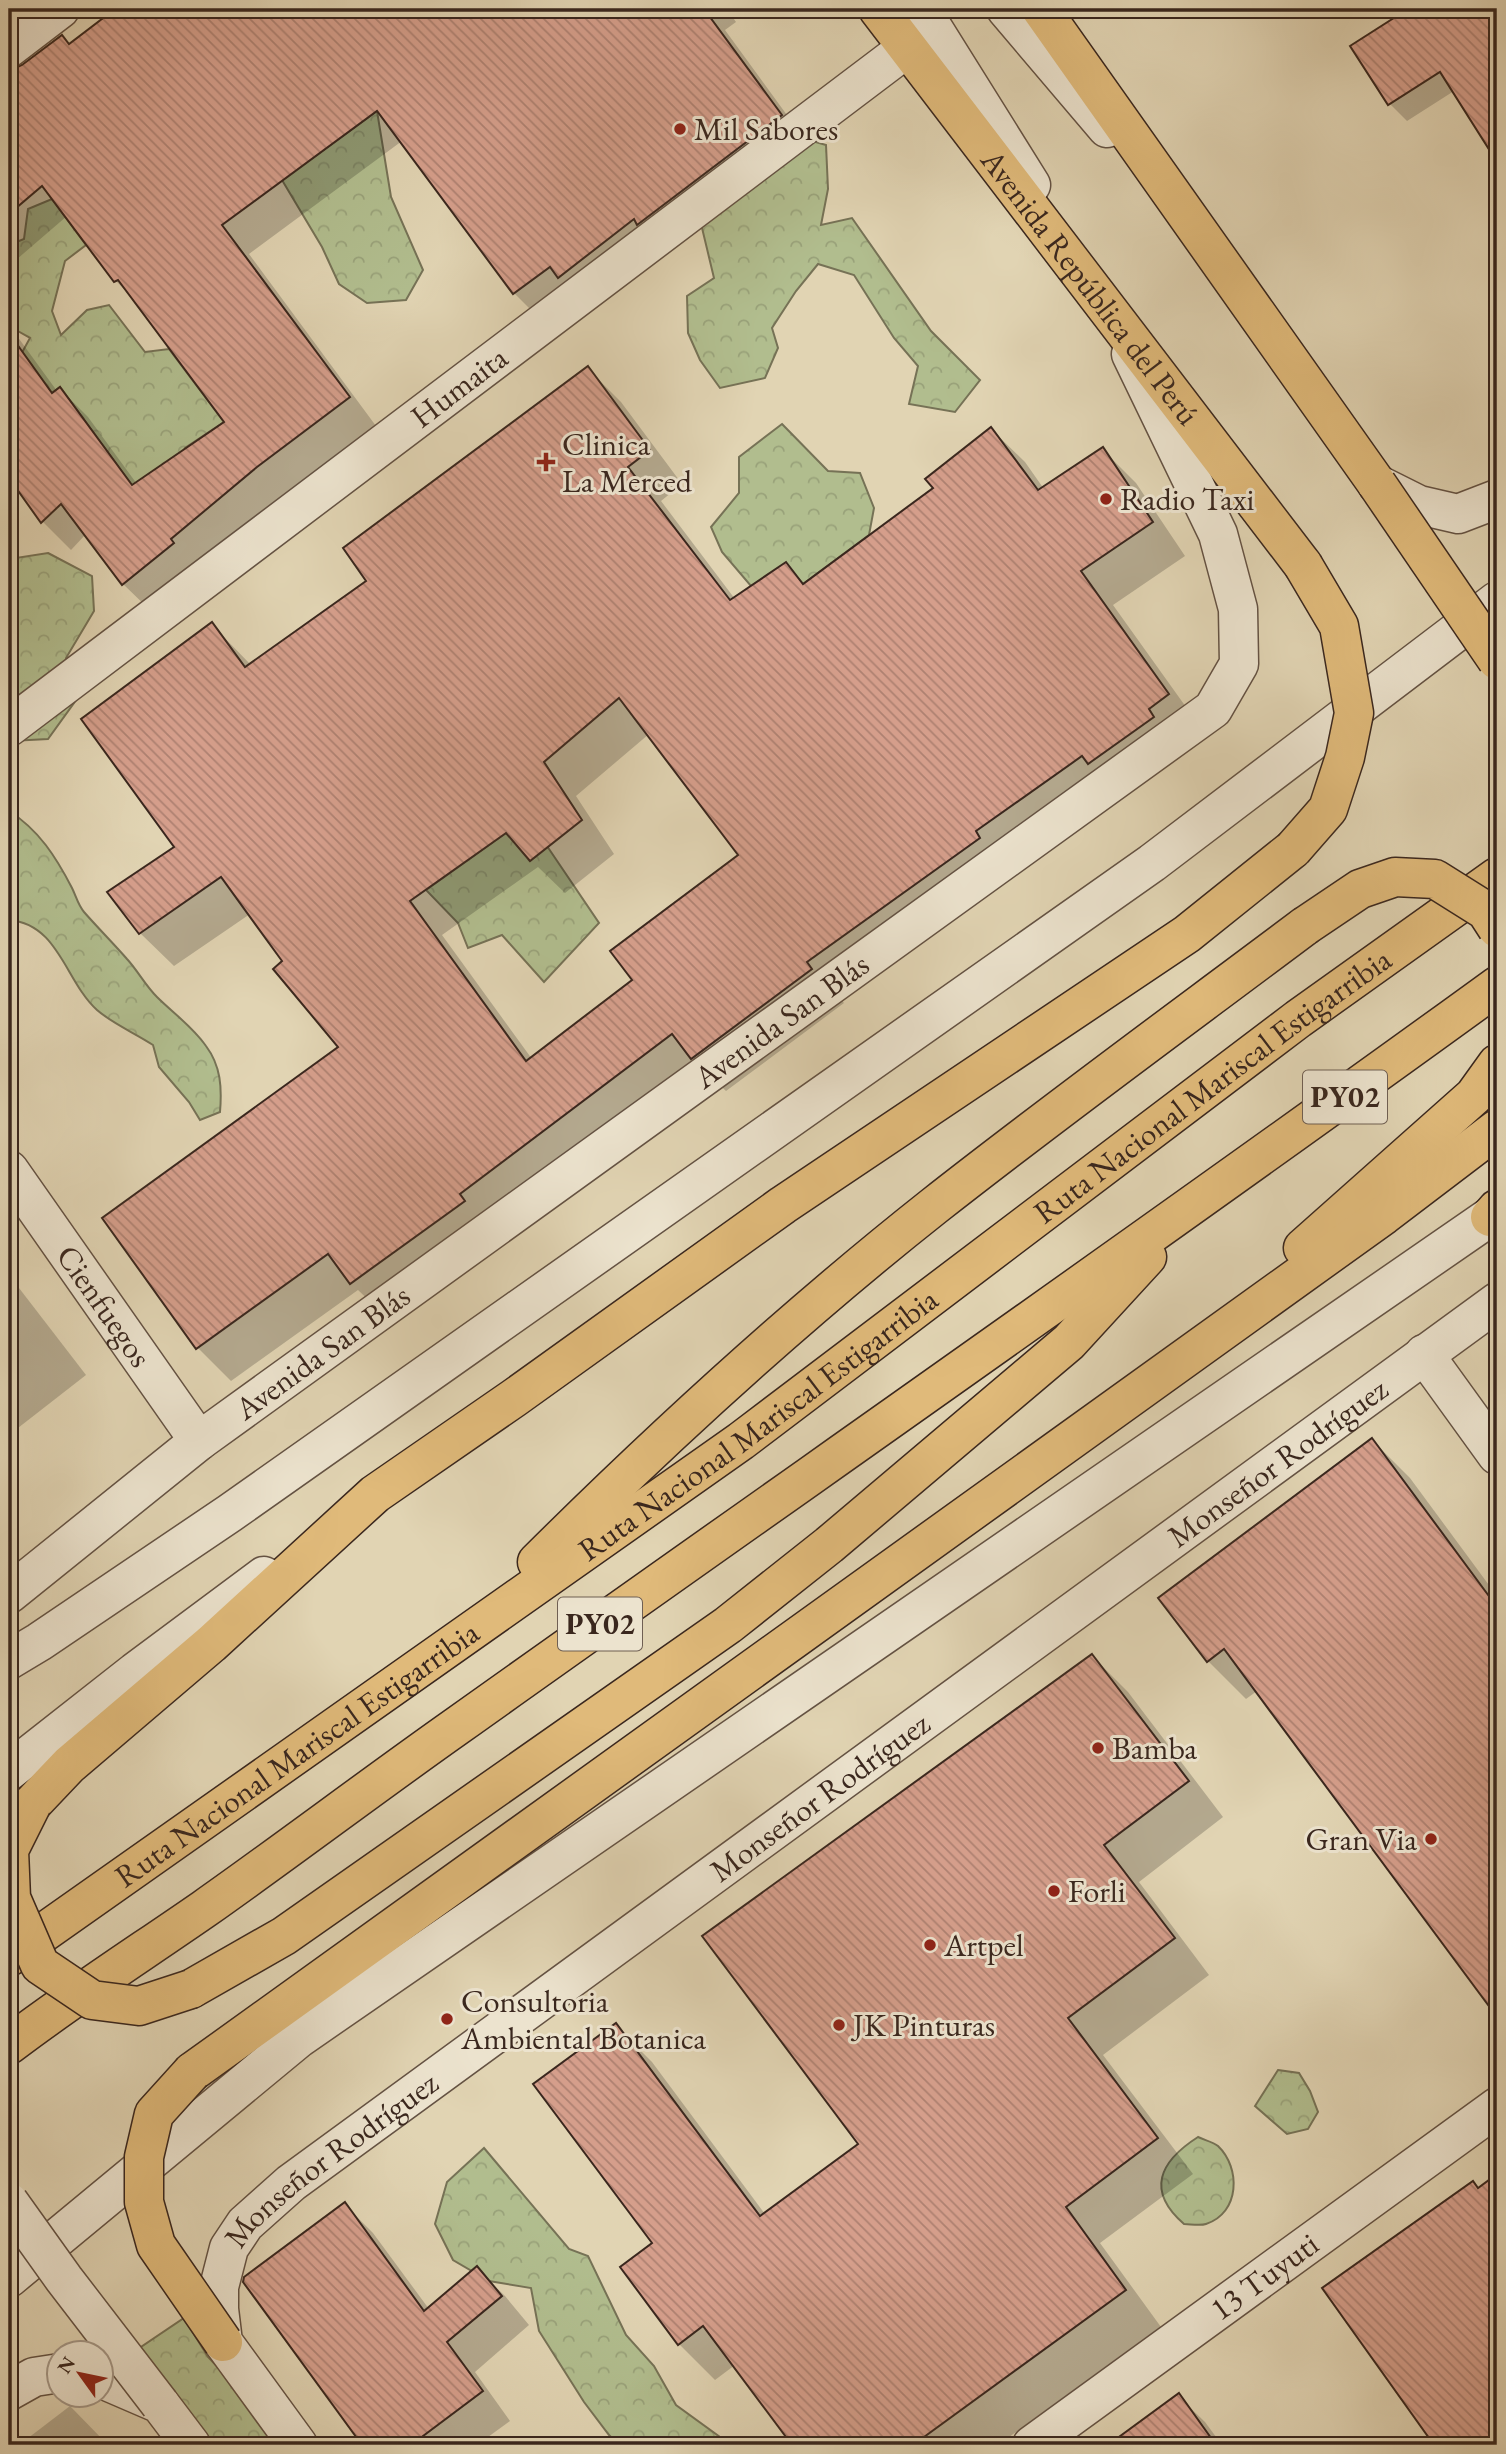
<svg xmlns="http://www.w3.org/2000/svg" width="1506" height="2454" font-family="'EB Garamond',serif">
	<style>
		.forest { fill: url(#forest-crowns); stroke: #767256; stroke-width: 2 }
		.shadow { fill: #0003; fill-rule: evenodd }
		.building { fill: url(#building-back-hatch); stroke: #3a271e; stroke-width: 2; fill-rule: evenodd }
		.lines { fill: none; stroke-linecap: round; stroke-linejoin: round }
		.minor-casing { stroke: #645243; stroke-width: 41 }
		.tertiary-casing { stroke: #645243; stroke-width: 41 }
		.trunk-casing { stroke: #3a271e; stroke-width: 41 }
		.minor { stroke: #ece3ce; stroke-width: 38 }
		.tertiary { stroke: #ece3ce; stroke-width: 38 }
		.trunk { stroke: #e0ba7a; stroke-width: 38 }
		.tertiary-bridge-casing { stroke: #645243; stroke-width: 41; stroke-linecap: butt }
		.trunk-bridge-casing { stroke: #3a271e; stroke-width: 41; stroke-linecap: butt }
		.tertiary-bridge { stroke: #ece3ce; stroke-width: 38 }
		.trunk-bridge { stroke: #e0ba7a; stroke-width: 38 }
		.poi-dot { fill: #8f2418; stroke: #ece3ce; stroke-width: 2.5 }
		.labels { text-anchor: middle; stroke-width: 6; stroke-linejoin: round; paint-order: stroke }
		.shield { fill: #ece3ce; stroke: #6f5f53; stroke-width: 2 }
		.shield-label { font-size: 30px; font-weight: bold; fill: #3a271e }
		.poi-label { font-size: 32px; fill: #3a271e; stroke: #ece3ce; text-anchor: start }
		.street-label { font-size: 32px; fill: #3a271e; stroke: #ece3ce }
	</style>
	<defs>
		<pattern id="forest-crowns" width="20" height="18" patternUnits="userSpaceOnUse" patternTransform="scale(1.75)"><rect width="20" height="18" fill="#b1bd8e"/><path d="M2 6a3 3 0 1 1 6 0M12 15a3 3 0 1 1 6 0" fill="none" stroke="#99a27a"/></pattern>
		<pattern id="building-back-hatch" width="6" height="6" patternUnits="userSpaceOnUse" patternTransform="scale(1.75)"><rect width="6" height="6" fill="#d59e8b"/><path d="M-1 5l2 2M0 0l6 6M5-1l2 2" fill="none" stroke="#ae8171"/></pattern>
	</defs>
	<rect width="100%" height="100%" fill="#e1d4b3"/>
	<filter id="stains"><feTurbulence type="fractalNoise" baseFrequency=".00286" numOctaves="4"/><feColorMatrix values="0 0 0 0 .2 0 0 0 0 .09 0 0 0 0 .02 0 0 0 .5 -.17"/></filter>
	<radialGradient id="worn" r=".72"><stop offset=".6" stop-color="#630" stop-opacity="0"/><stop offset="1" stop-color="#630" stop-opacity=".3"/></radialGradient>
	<!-- forest -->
	<g class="forest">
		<path d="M377 111 391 197 423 270 406 300 367 303 339 284 322 247 282 180Z"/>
		<path d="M792 135 826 145 828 189 821 225 852 218 931 331 980 380 955 412 909 404 918 366 894 338 854 275 818 264 796 291 772 328 778 348 765 378 720 388 700 360 688 333 687 296 714 278 697 207Z"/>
		<path d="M52 199 86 245 65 261 52 311 61 335 87 310 109 305 145 352 169 349 224 422 185 448 155 517 60 387 38 404 9 390 18 360 30 338 9 326V245L24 239 28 209Z"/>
		<path d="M782 424 828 471 860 473 874 508 869 535 803 584 751 586 722 552 711 527 739 493V457Z"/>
		<path d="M48 553 92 576 94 611 66 658 79 696 48 739 11 741 9 684 15 676 9 667V559Z"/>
		<path d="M9 811C39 830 56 857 72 888 76 896 78 905 84 912 98 928 113 943 127 959 138 971 145 985 157 997 173 1013 193 1027 206 1046 221 1066 222 1088 220 1112L200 1120 189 1102 159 1067 153 1045C135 1033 113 1024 97 1010 65 981 59 924 9 920Z"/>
		<path d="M506 833 547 846 599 923 544 982 502 935 468 948 458 923 426 890Z"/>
		<path d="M1278 2070 1299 2073 1310 2091 1318 2112 1308 2129 1287 2134 1255 2106Z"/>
		<path d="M1198 2137C1204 2140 1213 2142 1218 2146 1241 2168 1240 2213 1206 2224 1200 2226 1190 2224 1184 2224 1146 2191 1159 2162 1198 2137Z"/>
		<path d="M484 2148 569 2249 588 2256 626 2335 654 2366 676 2405 731 2445H619L609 2435 584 2402 539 2331 531 2288 489 2281 453 2260 435 2224 447 2182Z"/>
		<path d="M184 2318 208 2357 226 2376 279 2445H205L135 2351Z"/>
	</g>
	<!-- shadow -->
	<g class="shadow">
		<path d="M118 9H727L736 22 725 30 808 144 542 321 514 293 402 141 249 254 376 426 152 612 123 584 86 534 71 550 43 522 11 478 9 479V325L57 391 60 389 88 417 137 484 226 423 135 300 116 281 67 216 9 266V73L70 45Z"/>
		<path d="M1411 9H1497V159L1454 91 1407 121 1390 104 1353 47Z"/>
		<path d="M588 369 621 402 682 484 661 501 735 599 785 564 805 584 935 488 991 429 1025 462 1044 489 1103 450 1136 483 1185 556 1113 605 1201 728 839 997 844 1003 726 1091 703 1069 385 1316 358 1290 231 1381 198 1348 104 1219 340 1048 284 961 250 914 174 966 140 933 177 848 212 625 251 665 368 581ZM649 734 741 855 634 980 532 1059 442 935 538 867 565 893 614 854 576 796Z"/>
		<path d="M9 684 24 704 9 714Z"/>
		<path d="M9 1275 86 1375 9 1435Z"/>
		<path d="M1372 1440 1410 1478 1497 1596V2014L1257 1691 1246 1699 1208 1661Z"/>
		<path d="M1092 1656 1128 1692 1223 1817 1139 1882 1209 1975 1103 2055 1193 2174 1100 2243 1161 2327 998 2445H794L735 2365 715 2380 679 2344 654 2243 616 2026 652 2062 765 2214 860 2145Z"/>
		<path d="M1497 2177V2445H1436L1325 2288Z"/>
		<path d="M345 2205 373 2233 429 2309 476 2268 505 2296 529 2325 475 2372 510 2421 477 2445H364L245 2282Z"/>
		<path d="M1178 2396 1205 2422 1222 2445H1111Z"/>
		<path d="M70 2406 108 2445H19Z"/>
	</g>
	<!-- building -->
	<g class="building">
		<path d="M115 9H704L782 115 637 225 634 219 558 278 550 267 513 294 377 111 222 225 350 397 257 467 171 539 174 543 122 585 61 504 41 523 9 478V333L52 393 60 387 132 485 224 422 118 280 114 282 42 186 9 214V71L22 65 62 35 69 44Z"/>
		<path d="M1408 9H1497V162L1440 72 1388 105 1350 46Z"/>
		<path d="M588 366 650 450 628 467 730 600 786 562 803 584 933 488 925 479 991 427 1038 490 1103 447 1153 522 1081 571 1169 694 1149 709 1154 717 1088 764 1082 756 976 831 980 838 807 962 812 969 691 1059 672 1034 460 1194 465 1201 350 1284 328 1254 196 1349 102 1218 338 1047 273 969 282 961 221 877 139 934 107 892 174 847 81 719 212 622 245 667 366 581 343 548ZM619 698 738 855 610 951 632 980 526 1061 410 901 506 833 530 861 582 820 544 762Z"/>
		<path d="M1372 1438 1497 1607V2017L1224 1649 1207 1662 1158 1598Z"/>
		<path d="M1092 1654 1189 1781 1104 1845 1175 1938 1068 2018 1158 2138 1066 2207 1126 2290 913 2445H792L703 2326 678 2345 620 2267 652 2243 533 2084 616 2023 760 2216 858 2144 702 1936Z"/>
		<path d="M1497 2174V2445H1434L1322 2288 1473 2181 1478 2188Z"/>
		<path d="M345 2202 424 2311 477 2266 502 2296 447 2342 483 2391 411 2445H362L243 2282 244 2277Z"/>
		<path d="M1179 2393 1216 2445H1108Z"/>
	</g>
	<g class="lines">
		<defs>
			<g id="minor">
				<path d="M9 48 60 9"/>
				<path id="s1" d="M9 727 907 48"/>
				<path id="s2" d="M9 1170 199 1441"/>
				<path d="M1424 1354 1497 1455"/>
				<path id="s3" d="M1032 2445 1497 2107"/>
			</g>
			<g id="tertiary">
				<path d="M921 9 1031 185"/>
				<path d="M1006 9 1107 128"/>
				<path d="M1377 484 1419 505 1458 514 1497 499"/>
				<path id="s4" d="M9 1594 199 1441 1213 709 1239 664 1238 609 1218 534 1131 354"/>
				<path d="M9 1660 39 1642 230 1513 1152 863 1497 601"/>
				<path d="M9 1771 135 1672 264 1576"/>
				<path d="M9 2278 299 2038 1497 1212"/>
				<path d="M102 2379 160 2404 191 2445"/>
				<path d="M9 2391 34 2377 60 2373"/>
				<path id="s5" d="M298 2445 223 2342 219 2309V2287L229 2248 245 2224 291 2183 1497 1302"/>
			</g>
			<g id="trunk">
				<path id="s6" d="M878 9 1303 565"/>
				<path d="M1041 9 1377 484"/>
				<path d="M1490 1217 1497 1209"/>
				<path d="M1303 1248 1474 1096 1497 1064"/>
				<path d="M537 1562C663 1437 795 1316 934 1206 1056 1110 1181 1019 1305 926"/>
				<path d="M32 1804 69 1765 211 1644 375 1494 514 1398 783 1205 1187 934 1293 849"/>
				<path id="s7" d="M9 1957 741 1441 1298 1019 1497 877"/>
				<path d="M191 1989 284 1936 728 1625 829 1545 1069 1342 1147 1257"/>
				<path d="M9 2045C72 1997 139 1954 204 1909 289 1849 372 1786 457 1726 804 1479 1153 1236 1497 986"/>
				<path d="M192 2072 1384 1215 1497 1129"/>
			</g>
		</defs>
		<!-- minor casing -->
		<use href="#minor" class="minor-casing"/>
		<!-- tertiary casing -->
		<use href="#tertiary" class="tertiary-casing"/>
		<!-- trunk casing -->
		<use href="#trunk" class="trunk-casing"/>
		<!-- minor -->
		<use href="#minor" class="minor"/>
		<!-- tertiary -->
		<use href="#tertiary" class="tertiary"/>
		<!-- trunk -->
		<use href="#trunk" class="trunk"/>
		<defs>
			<path id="tertiary-bridge" d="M9 2202 64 2279 160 2404"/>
			<g id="trunk-bridge">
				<path d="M1377 484 1497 660"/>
				<path d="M1293 849 1328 809 1345 757 1354 713 1339 626 1303 565"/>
				<path d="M1305 926 1360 889 1395 877 1435 879 1486 911 1497 928"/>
				<path d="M32 1804 9 1850 11 1898 40 1965 92 2000 139 2006 191 1989"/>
				<path d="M192 2072 154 2114 144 2157V2202L156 2245 223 2342"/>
			</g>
		</defs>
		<!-- tertiary-bridge casing -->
		<use href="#tertiary-bridge" class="tertiary-bridge-casing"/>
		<!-- trunk-bridge casing -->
		<use href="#trunk-bridge" class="trunk-bridge-casing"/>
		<!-- tertiary-bridge -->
		<use href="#tertiary-bridge" class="tertiary-bridge"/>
		<!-- trunk-bridge -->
		<use href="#trunk-bridge" class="trunk-bridge"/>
	</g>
	<!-- markers -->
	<g class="poi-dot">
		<circle cx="680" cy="129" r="7"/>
		<path d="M542.5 451.5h7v7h7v7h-7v7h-7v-7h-7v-7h7z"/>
		<circle cx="1106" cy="499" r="7"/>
		<circle cx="1098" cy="1748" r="7"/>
		<circle cx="1431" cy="1839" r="7"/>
		<circle cx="1054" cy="1891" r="7"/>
		<circle cx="930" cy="1945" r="7"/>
		<circle cx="447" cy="2019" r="7"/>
		<circle cx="839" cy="2025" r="7"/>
	</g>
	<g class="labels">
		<!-- shield labels -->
		<g class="shield">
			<rect x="1303" y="1070.5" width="84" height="53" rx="5"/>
			<rect x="558" y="1597.5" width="84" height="53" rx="5"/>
		</g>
		<g class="shield-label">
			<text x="1345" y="1107">PY02</text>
			<text x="600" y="1634">PY02</text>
		</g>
		<!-- poi labels -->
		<g class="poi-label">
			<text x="694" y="140">Mil Sabores</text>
			<text x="562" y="455">Clinica<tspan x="562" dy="37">La Merced</tspan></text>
			<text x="1120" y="510">Radio Taxi</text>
			<text x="1112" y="1759">Bamba</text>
			<text x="1417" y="1850" text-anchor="end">Gran Via</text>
			<text x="1068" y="1902">Forli</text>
			<text x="944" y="1956">Artpel</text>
			<text x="461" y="2012">Consultoria<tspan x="461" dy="37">Ambiental Botanica</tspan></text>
			<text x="853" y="2036">JK Pinturas</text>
		</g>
		<!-- street labels -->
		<g class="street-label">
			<text dy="11" stroke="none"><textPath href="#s6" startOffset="350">Avenida República del Perú</textPath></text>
			<text dy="11" stroke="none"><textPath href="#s1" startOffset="564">Humaita</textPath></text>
			<text dy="11" stroke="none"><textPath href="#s4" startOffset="962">Avenida San Blás</textPath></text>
			<text dy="11" stroke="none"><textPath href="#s7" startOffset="1486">Ruta Nacional Mariscal Estigarribia</textPath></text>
			<text dy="11" stroke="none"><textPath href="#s2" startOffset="166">Cienfuegos</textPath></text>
			<text dy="11" stroke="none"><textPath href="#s4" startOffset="396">Avenida San Blás</textPath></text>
			<text dy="11" stroke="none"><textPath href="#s7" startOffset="919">Ruta Nacional Mariscal Estigarribia</textPath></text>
			<text dy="11" stroke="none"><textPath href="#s5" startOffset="1535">Monseñor Rodríguez</textPath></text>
			<text dy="11" stroke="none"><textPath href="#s7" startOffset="352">Ruta Nacional Mariscal Estigarribia</textPath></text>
			<text dy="11" stroke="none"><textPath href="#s5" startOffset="968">Monseñor Rodríguez</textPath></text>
			<text dy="11" stroke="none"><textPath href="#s5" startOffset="359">Monseñor Rodríguez</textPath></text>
			<text dy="11" stroke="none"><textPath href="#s3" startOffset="287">13 Tuyuti</textPath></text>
		</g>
	</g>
	<!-- margin -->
	<rect width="1506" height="2454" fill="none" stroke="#e1d4b3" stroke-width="35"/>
	<rect x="10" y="10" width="1485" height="2433" fill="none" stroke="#3a271e" stroke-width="3.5"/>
	<rect x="18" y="18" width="1471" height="2419" fill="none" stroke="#3a271e" stroke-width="2"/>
	<!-- north arrow -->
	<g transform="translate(80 2374) rotate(303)"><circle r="33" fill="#ece3ce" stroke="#a59888" stroke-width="2"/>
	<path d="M0-5L12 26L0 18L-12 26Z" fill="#8f2418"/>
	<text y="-10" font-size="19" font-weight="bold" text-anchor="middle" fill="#3a271e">N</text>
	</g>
	<rect width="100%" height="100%" filter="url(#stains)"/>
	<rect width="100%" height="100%" fill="url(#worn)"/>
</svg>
